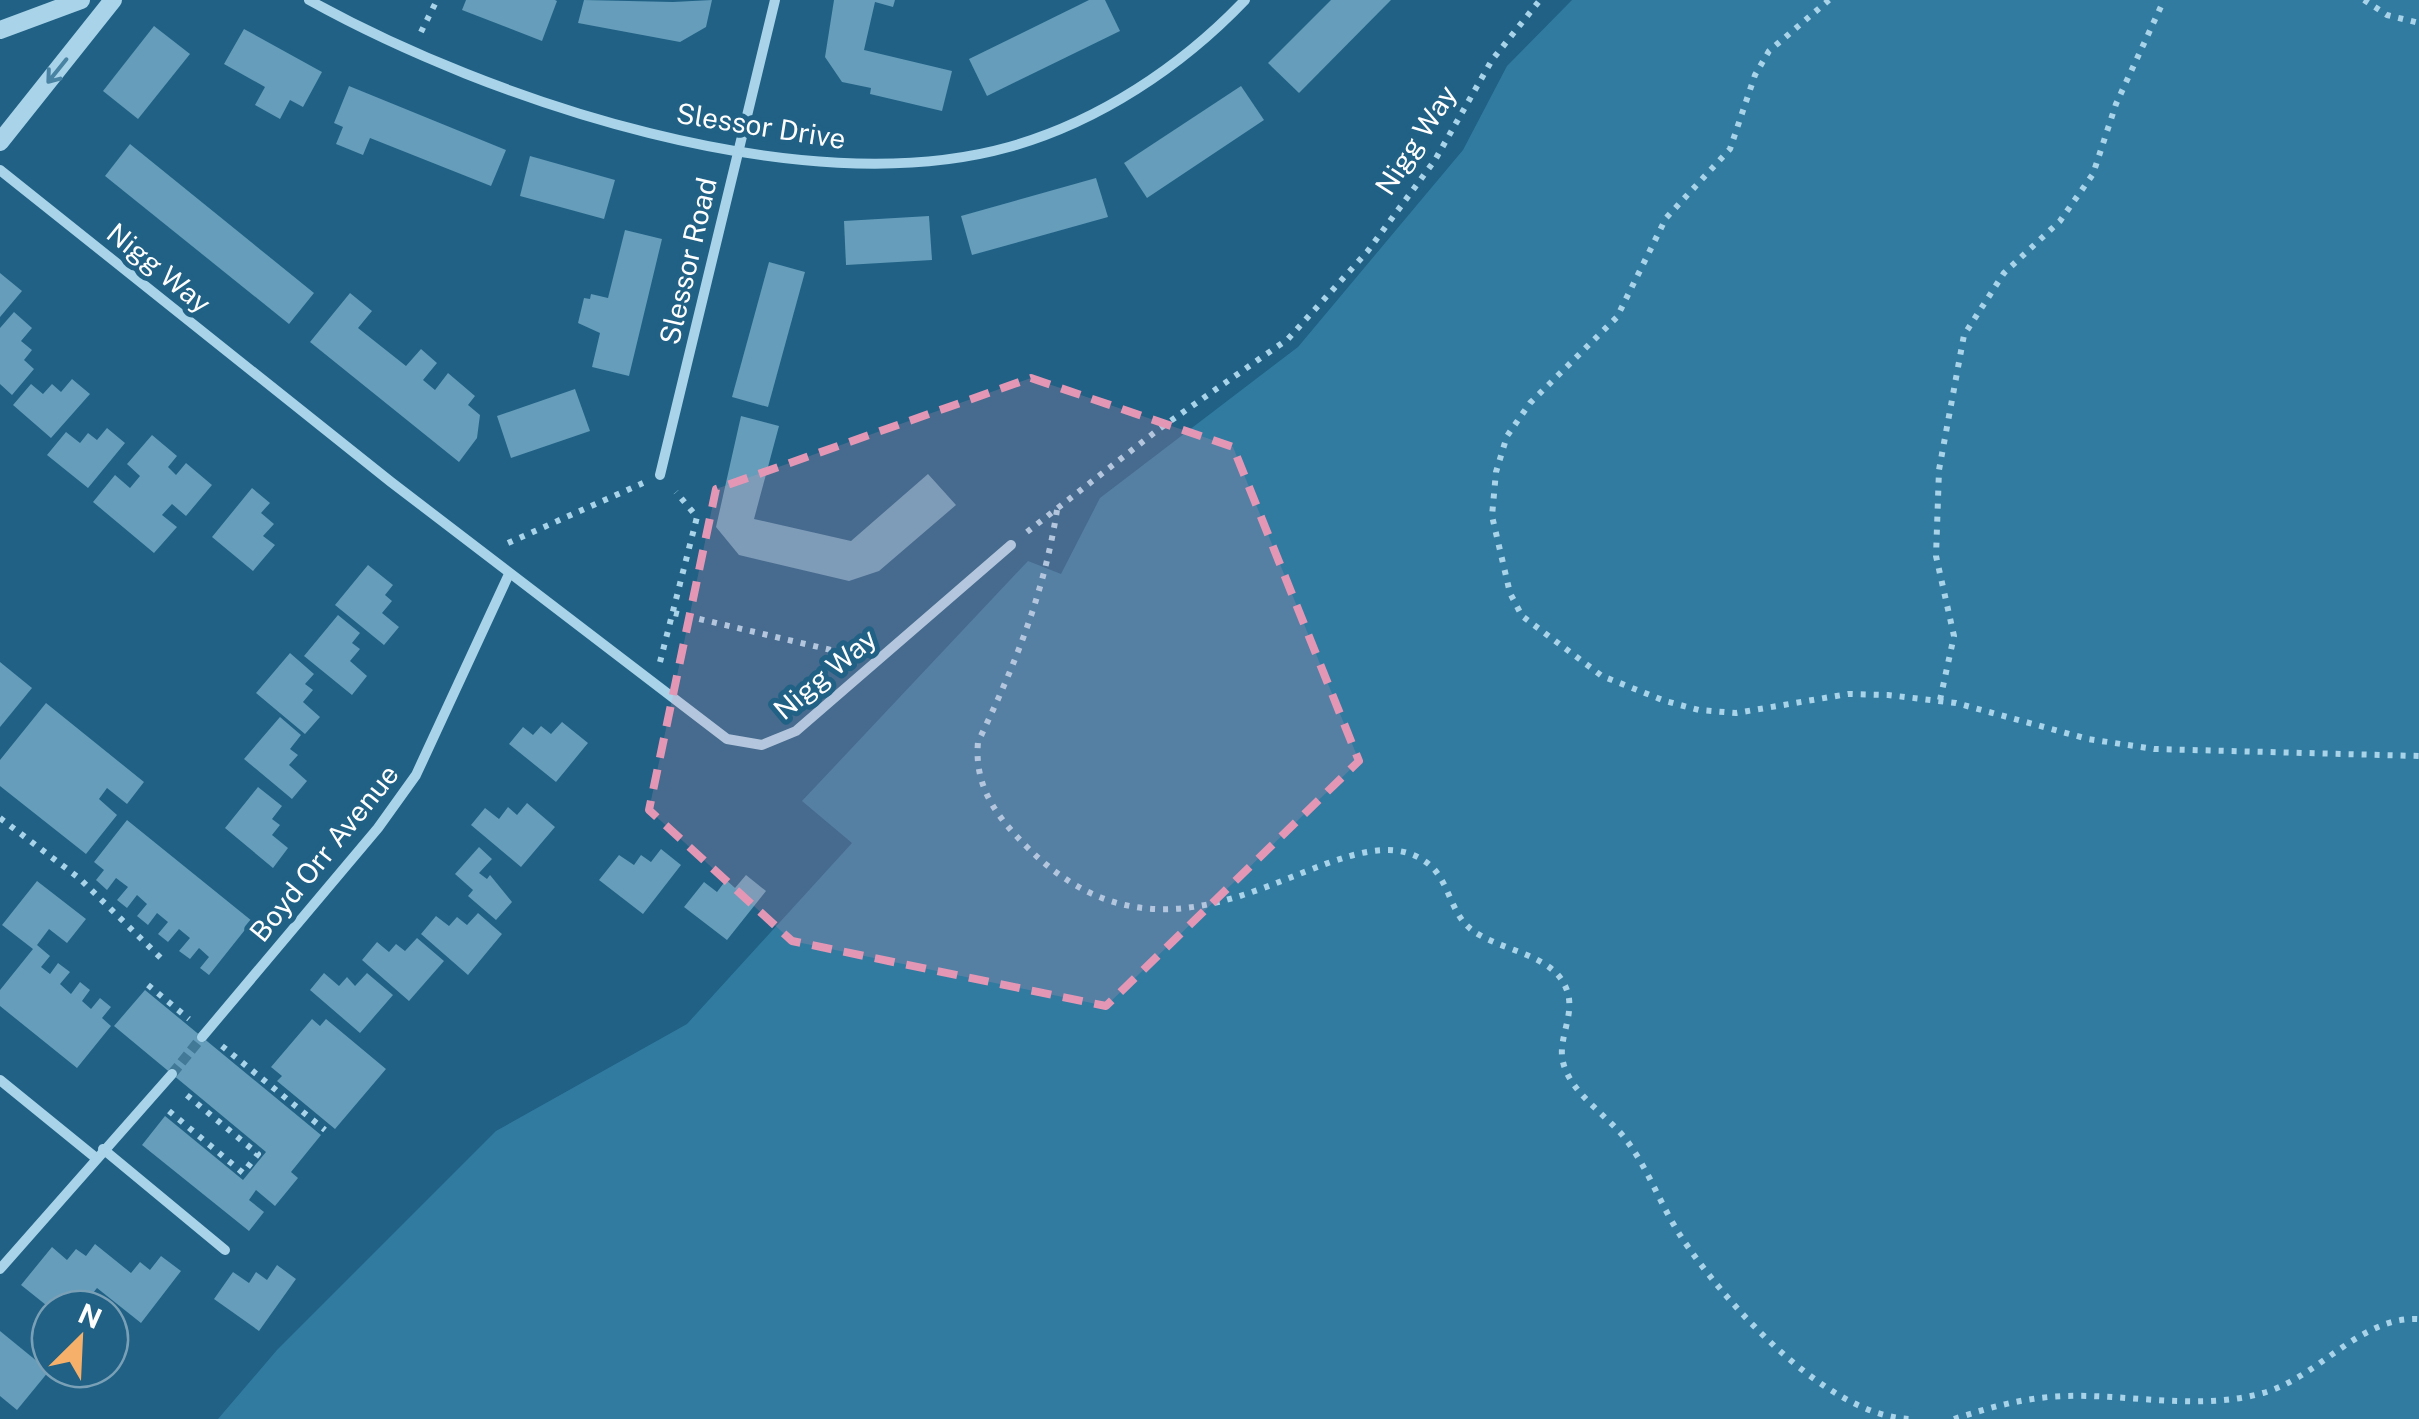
<svg xmlns="http://www.w3.org/2000/svg" width="2419" height="1419" font-family="'Public Sans',sans-serif">
	<style>
		.green { fill: #317ba1 }
		.building { fill: #659dba }
		.lines { fill: none; stroke-linecap: round; stroke-linejoin: round }
		.minor-tunnel { stroke: #417997; stroke-width: 10; stroke-dasharray: 10 5; stroke-linecap: butt }
		.path { stroke: #a8d3e9; stroke-width: 6; stroke-dasharray: 5 8; stroke-linecap: butt }
		.minor { stroke: #a8d3e9; stroke-width: 10 }
		.tertiary { stroke: #a8d3e9; stroke-width: 18 }
		.oneway { stroke: #4983a3 }
		.marked { fill: #e497b5; fill-opacity: 0.2; stroke: #e497b5; stroke-width: 8; stroke-dasharray: 20 12; stroke-linejoin: round }
		.labels { text-anchor: middle; stroke-width: 10; stroke-linejoin: round; paint-order: stroke }
		.street-label { font-size: 28px; fill: #fff; stroke: #206185 }
	</style>
	<rect width="100%" height="100%" fill="#206185"/>
	<!-- green -->
	<path class="green" d="M1572 0H2419V1419H218L277 1350 496 1131 687 1024 852 843 802 801 1028 561 1061 574 1100 498 1298 347 1463 150 1507 66Z"/>
	<!-- building -->
	<g class="building">
		<path d="M466 0H555L557 1 542 41 462 10Z"/>
		<path d="M584 0 673 2 712 0 706 27 680 42 578 23Z"/>
		<path d="M834 0H895L893 7 875 2 864 50 952 71 942 111 870 94 871 88 842 82 825 57Z"/>
		<path d="M1089 0H1105L1120 31 987 96 969 59Z"/>
		<path d="M1331 0H1391L1299 93 1268 63Z"/>
		<path d="M154 26 190 54 138 119 103 91Z"/>
		<path d="M244 29 322 72 303 107 290 100 280 119 255 105 265 87 224 64Z"/>
		<path d="M349 86 506 150 491 186 370 138 363 155 336 144 343 127 334 123Z"/>
		<path d="M1241 86 1264 120 1147 198 1124 163Z"/>
		<path d="M130 144 314 293 289 324 105 176Z"/>
		<path d="M530 156 615 180 604 219 520 196Z"/>
		<path d="M1096 178 1108 217 972 255 961 216Z"/>
		<path d="M929 216 932 260 846 265 844 221Z"/>
		<path d="M625 230 662 239 629 376 592 367 600 333 578 323 584 298 590 299 591 294 608 298Z"/>
		<path d="M769 262 805 272 768 407 732 397Z"/>
		<path d="M0 273 22 291 0 317Z"/>
		<path d="M350 293 372 311 358 328 406 366 421 349 437 363 423 380 435 390 448 373 475 396 468 405 480 415 477 438 459 462 310 342Z"/>
		<path d="M14 312 32 328 21 341 32 350 24 360 34 369 12 395 0 384V328Z"/>
		<path d="M72 379 90 394 51 438 13 405 31 384 43 394 52 384 61 392Z"/>
		<path d="M575 389 590 431 511 458 497 416Z"/>
		<path d="M741 416 779 426 754 519 851 541 928 474 956 505 879 571 849 581 739 555 716 527Z"/>
		<path d="M107 428 125 443 88 488 47 455 66 432 80 443 88 433 97 440Z"/>
		<path d="M152 435 177 456 168 467 176 475 186 463 212 485 186 516 172 504 162 515 177 527 154 553 93 502 115 475 130 488 140 476 127 464Z"/>
		<path d="M252 488 270 503 261 513 274 524 263 536 275 545 253 571 212 537Z"/>
		<path d="M368 565 393 585 385 595 392 601 382 613 399 627 384 645 335 605Z"/>
		<path d="M338 615 360 633 352 643 360 649 350 661 367 676 352 695 304 656Z"/>
		<path d="M290 653 314 674 305 684 313 690 303 702 320 717 305 734 256 693Z"/>
		<path d="M0 662 32 688 0 727Z"/>
		<path d="M46 703 144 782 127 804 107 788 99 799 117 815 86 854 0 786V760Z"/>
		<path d="M280 717 301 735 290 749 298 755 289 765 307 781 292 799 244 759Z"/>
		<path d="M562 722 588 743 556 782 509 744 523 727 533 735 541 726 551 734Z"/>
		<path d="M258 787 282 806 272 819 280 825 272 835 288 848 273 868 225 828Z"/>
		<path d="M527 803 555 827 521 867 471 825 485 808 499 819 508 807 517 815Z"/>
		<path d="M127 820 252 921 209 975 200 968 209 957 199 948 190 959 179 951 190 938 179 929 168 942 158 934 168 922 157 913 148 925 137 916 147 904 137 895 127 908 117 900 128 887 116 878 107 890 96 880 104 870 94 862Z"/>
		<path d="M479 847 492 859 479 873 487 879 490 875 512 902 496 920 468 896 473 890 455 874Z"/>
		<path d="M661 849 681 865 643 914 599 880 619 855 634 865 641 855 651 862Z"/>
		<path d="M746 875 766 891 727 940 684 907 704 882 717 892 726 880 735 888Z"/>
		<path d="M37 881 86 919 67 943 49 929 37 945 50 956 41 967 50 974 58 963 70 972 60 984 71 994 80 982 90 990 82 1001 91 1009 100 998 111 1007 102 1018 111 1026 77 1068 0 1006V990L33 949 2 925Z"/>
		<path d="M478 913 502 934 468 975 421 934 436 916 449 926 457 917 467 925Z"/>
		<path d="M417 938 444 961 409 1001 362 960 377 942 389 952 396 944 405 951Z"/>
		<path d="M324 973 339 986 347 977 355 986 367 973 393 995 360 1033 310 990Z"/>
		<path d="M145 990 321 1135 291 1172 298 1178 275 1206 256 1190 249 1200 264 1212 249 1231 142 1145 165 1116 243 1180 266 1152 114 1026Z"/>
		<path d="M312 1019 320 1026 326 1019 386 1069 335 1129 277 1081 282 1076 271 1067Z"/>
		<path d="M95 1244 131 1273 140 1262 150 1270 161 1256 181 1271 141 1323 97 1288 80 1309H51L21 1285 52 1247 67 1260 76 1249 86 1256Z"/>
		<path d="M277 1265 296 1279 259 1331 214 1299 233 1272 249 1283 256 1272 267 1280Z"/>
		<path d="M0 1331 49 1371 17 1410 0 1396Z"/>
	</g>
	<g class="lines">
		<!-- minor-tunnel -->
		<path class="minor-tunnel" d="M172 1074 202 1037"/>
		<!-- path -->
		<g class="path">
			<path d="M1829 0 1769 51 1755 75 1730 149 1666 218 1617 317 1530 403 1507 436 1496 472 1492 516 1510 593 1522 616 1602 676 1665 701 1699 710 1736 713 1848 694 1888 695 1956 703 2088 739 2154 749 2419 756"/>
			<path d="M2364 0 2387 15 2419 23"/>
			<path d="M421 32 437 0"/>
			<path d="M1057 510C1044 594 1015 665 978 742 974 786 996 816 1026 846 1186 1008 1339 800 1426 862 1450 879 1449 913 1472 930 1499 951 1552 953 1566 988 1577 1013 1557 1038 1563 1062 1570 1092 1605 1114 1624 1137 1647 1166 1660 1204 1680 1235 1724 1302 1825 1415 1909 1419"/>
			<path d="M1027 532 1159 429 1288 339 1367 252 1435 160 1492 60 1540 0"/>
			<path d="M508 543 643 483"/>
			<path d="M674 613 848 654"/>
			<path d="M660 662 697 517 676 492"/>
			<path d="M1940 700 1954 636 1936 556 1939 470 1964 335 2004 273 2060 221 2093 174 2116 104 2164 0"/>
			<path d="M0 818 79 878 166 963"/>
			<path d="M148 985 189 1019"/>
			<path d="M222 1046 325 1130"/>
			<path d="M169 1111 243 1173 258 1154 183 1092"/>
			<path d="M1954 1419C1991 1407 2026 1397 2066 1396 2131 1394 2198 1411 2263 1393 2318 1378 2360 1316 2419 1319"/>
		</g>
		<!-- minor -->
		<g class="minor">
			<path d="M309 0C491 101 802 205 1009 147 1098 122 1181 67 1245 0"/>
			<path d="M0 170 391 482 727 739 762 745 796 731 1011 545"/>
			<path d="M660 475 775 0"/>
			<path d="M202 1037 378 828 416 775 509 574"/>
			<path d="M0 1080 96 1158"/>
			<path d="M103 1149 225 1250"/>
			<path d="M0 1269 172 1074"/>
		</g>
		<!-- tertiary -->
		<g class="tertiary">
			<path d="M0 30 81 0"/>
			<path d="M0 142 113 0"/>
		</g>
	</g>
	<!-- one-way arrows -->
	<defs><path id="oneway-shaft" d="M-6 0H5M1.5-3L5.5 0L1.5 3" fill="none" stroke-width="1.6" stroke-linecap="round" stroke-linejoin="round" transform="scale(2.5)"/></defs>
	<use class="oneway" href="#oneway-shaft" transform="translate(57 71) rotate(129)"/>
	<!-- marked area -->
	<path class="marked" d="M1031 378 1233 447 1359 761 1106 1006 792 941 649 810 716 489Z"/>
	<g class="labels">
		<!-- street labels -->
		<g class="street-label">
			<text transform="translate(761 126) rotate(9)" y="10">Slessor Drive</text>
			<text transform="translate(1416 140) rotate(-57)" y="10">Nigg Way</text>
			<text transform="translate(688 261) rotate(-77)" y="10">Slessor Road</text>
			<text transform="translate(159 268) rotate(39)" y="10">Nigg Way</text>
			<text transform="translate(825 674) rotate(-40)" y="10">Nigg Way</text>
			<text transform="translate(324 853) rotate(-51)" y="10">Boyd Orr Avenue</text>
		</g>
	</g>
	<!-- north arrow -->
	<g transform="translate(80 1339) rotate(24)"><circle r="48" fill="#206185" stroke="#79a0b6" stroke-width="2.5"/>
	<path d="M0-8L18 38L0 25L-18 38Z" fill="#f7b069"/>
	<text y="-15" font-size="28" font-weight="bold" text-anchor="middle" fill="#ffffff">N</text>
	</g>
</svg>
